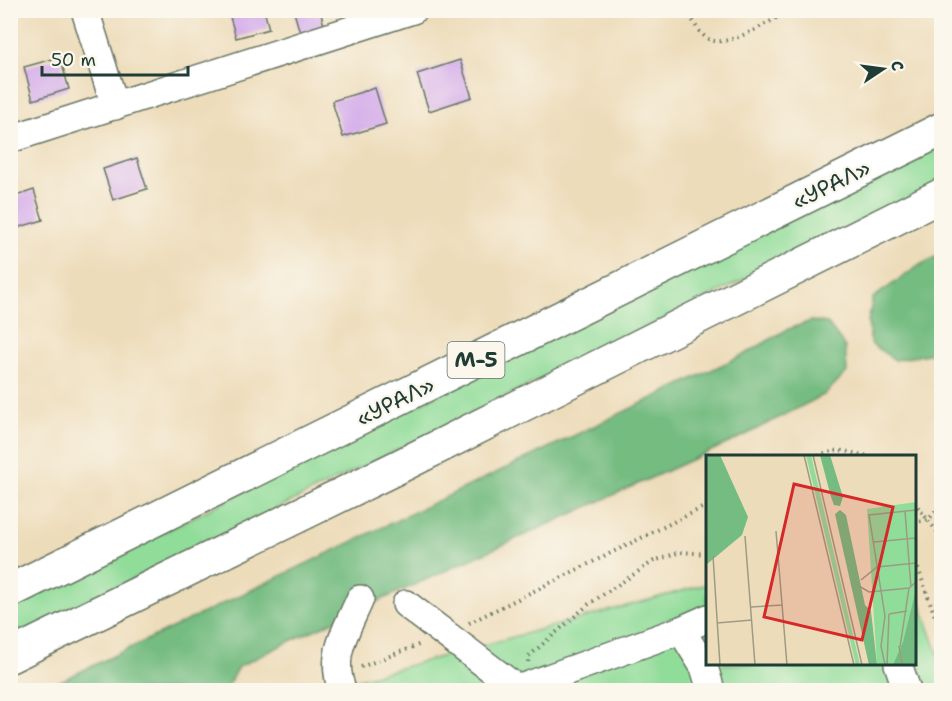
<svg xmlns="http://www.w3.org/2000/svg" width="952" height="701" font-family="'Shantell Sans',sans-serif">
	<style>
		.green { fill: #90dc99; stroke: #588c66; stroke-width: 1.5 }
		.forest { fill: #74bc81; stroke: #4a7c5a; stroke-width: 1.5 }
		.building { fill: #d0a5ea }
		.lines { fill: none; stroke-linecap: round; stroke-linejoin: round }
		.minor-casing { stroke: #677563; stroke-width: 30 }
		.major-casing { stroke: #677563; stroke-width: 36 }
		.path { stroke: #677563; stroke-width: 4; stroke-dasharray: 1.5 4.5; stroke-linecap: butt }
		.minor { stroke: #fff; stroke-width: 27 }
		.major { stroke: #fff; stroke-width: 33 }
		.labels { text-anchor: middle; stroke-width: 5; stroke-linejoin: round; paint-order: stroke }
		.shield { fill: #fbf7ec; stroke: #61756b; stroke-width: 1.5 }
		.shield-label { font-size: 21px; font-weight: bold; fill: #1f3d34 }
		.street-label { font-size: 22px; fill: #1f3d34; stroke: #fbf7ec }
		.inset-road { fill: none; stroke: #9b9c84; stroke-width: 1.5 }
		.view { fill: #d62828; fill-opacity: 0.15; stroke: #d62828; stroke-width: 3 }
		.inset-edge { fill: none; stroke: #1f3d34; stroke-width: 3 }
	</style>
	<rect width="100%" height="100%" fill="#fbf7ec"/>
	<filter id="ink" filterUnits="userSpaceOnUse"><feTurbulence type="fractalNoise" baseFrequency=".0167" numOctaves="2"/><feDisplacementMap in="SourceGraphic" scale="12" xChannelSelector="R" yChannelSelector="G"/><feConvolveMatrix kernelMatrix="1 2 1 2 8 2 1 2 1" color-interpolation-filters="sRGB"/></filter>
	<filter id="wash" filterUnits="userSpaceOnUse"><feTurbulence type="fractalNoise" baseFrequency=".008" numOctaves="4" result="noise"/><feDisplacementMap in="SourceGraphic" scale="24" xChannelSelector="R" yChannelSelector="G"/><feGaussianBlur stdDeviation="1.35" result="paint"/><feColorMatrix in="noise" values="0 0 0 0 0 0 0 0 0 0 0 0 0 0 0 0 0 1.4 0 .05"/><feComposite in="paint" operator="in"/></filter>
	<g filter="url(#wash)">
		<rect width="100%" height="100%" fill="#eddcba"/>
		<!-- green -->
		<g class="green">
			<path d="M941 144V183L11 639V608Z"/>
			<path d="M707 584 708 664H914L915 588 942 665 941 690H319Z"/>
		</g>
		<!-- forest -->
		<g class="forest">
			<path d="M941 254V346L938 352 895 360 871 344 868 322 873 298 920 265Z"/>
			<path d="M811 321 827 323 845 347 847 372 824 395 733 441 290 641 238 667 225 690H42L749 352 786 330Z"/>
		</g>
		<g id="blocks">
			<!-- building -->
			<g class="building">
				<path d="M228 10H264L269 29 236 38Z"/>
				<path d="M301 10H320L326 33 302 40 294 12Z"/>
				<path d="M60 57 69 89 33 100 24 67Z"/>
				<path d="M460 60 472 97 429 111 417 74Z"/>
				<path d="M375 88 386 124 343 137 332 101Z"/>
				<path d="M137 158 147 189 113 200 103 169Z"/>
				<path d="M34 190 43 220 10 230V198Z"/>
			</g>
		</g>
	</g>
	<g filter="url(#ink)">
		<use href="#blocks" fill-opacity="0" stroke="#677563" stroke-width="1.5"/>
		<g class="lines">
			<defs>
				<g id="minor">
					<path d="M85 10 115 106"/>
					<path d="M10 139 413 10"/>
					<path d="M406 604 519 690"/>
					<path d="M681 630 704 667 711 690"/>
					<path d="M898 664 907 690"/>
					<path d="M342 690C329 654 346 632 360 599"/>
					<path d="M515 690 681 630 708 618"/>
				</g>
				<g id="major">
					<path d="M10 591 942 129"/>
					<path d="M10 656 398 467 942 195"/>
				</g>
			</defs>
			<!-- minor casing -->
			<use href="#minor" class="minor-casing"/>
			<!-- major casing -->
			<use href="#major" class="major-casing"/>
			<!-- path -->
			<g class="path">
				<path d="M687 10C693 20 699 36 711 40 732 47 771 20 791 10"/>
				<path d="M818 456 838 450 868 456"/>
				<path d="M914 502 942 538"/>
				<path d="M914 522 928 520 942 504"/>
				<path d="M914 557 942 636"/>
				<path d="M469 623 708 505"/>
				<path d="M528 662 529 656 589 604 654 561 680 552 708 554"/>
				<path d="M361 667 421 644"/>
			</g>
			<!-- minor -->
			<use href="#minor" class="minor"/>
			<!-- major -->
			<use href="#major" class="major"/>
		</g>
	</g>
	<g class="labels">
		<!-- shield labels -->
		<rect class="shield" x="447.5" y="342" width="57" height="36" rx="4.5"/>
		<g class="shield-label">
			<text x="476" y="367">М-5</text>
		</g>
		<!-- street labels -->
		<g class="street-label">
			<text transform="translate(831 184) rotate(-26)" y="8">«УРАЛ»</text>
			<text transform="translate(395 401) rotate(-26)" y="8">«УРАЛ»</text>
		</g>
	</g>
	<!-- overview -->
	<g transform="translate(706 455)">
		<rect width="210" height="210" fill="#eddcba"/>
		<path d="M100 0H105L154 210H150ZM210 47V210H171L161 54Z" fill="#90dc99"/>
		<path d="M0 0H14L42 62 36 80 0 110ZM114 0H124L137 42 134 51 128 50 125 42ZM134 55 140 60 159 150 165 156 171 210H163L129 59ZM210 135V210H187L197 187Z" fill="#74bc81"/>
		<path class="inset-road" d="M98 0 148 210M107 0 156 210M199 56 205 132M70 76 81 210M39 81 49 210M168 87 210 83M7 101 14 210M155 125 171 112 210 108M153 131 163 137 203 133 210 127M45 152 76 150M183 159 201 156M11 168 46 165M193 191 196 210M194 192 203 133M179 210 175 191 179 161 163 60 210 55M181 210 183 159"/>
		<path class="view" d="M88 29 187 52 156 185 58 162Z"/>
		<rect width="210" height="210" class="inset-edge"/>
	</g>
	<!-- margin -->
	<rect width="952" height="701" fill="none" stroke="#fbf7ec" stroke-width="36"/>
	<!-- north arrow -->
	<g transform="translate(883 69) rotate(77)" stroke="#fbf7ec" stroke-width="4.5" paint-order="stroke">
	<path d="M0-4.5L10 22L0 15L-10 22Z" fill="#1f3d34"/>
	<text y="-9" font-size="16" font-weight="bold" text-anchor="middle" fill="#1f3d34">С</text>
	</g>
	<!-- scale -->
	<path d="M42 66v9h146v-9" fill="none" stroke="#1f3d34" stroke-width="3"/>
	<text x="51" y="66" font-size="18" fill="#1f3d34" stroke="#fbf7ec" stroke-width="4.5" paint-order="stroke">50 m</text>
</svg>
